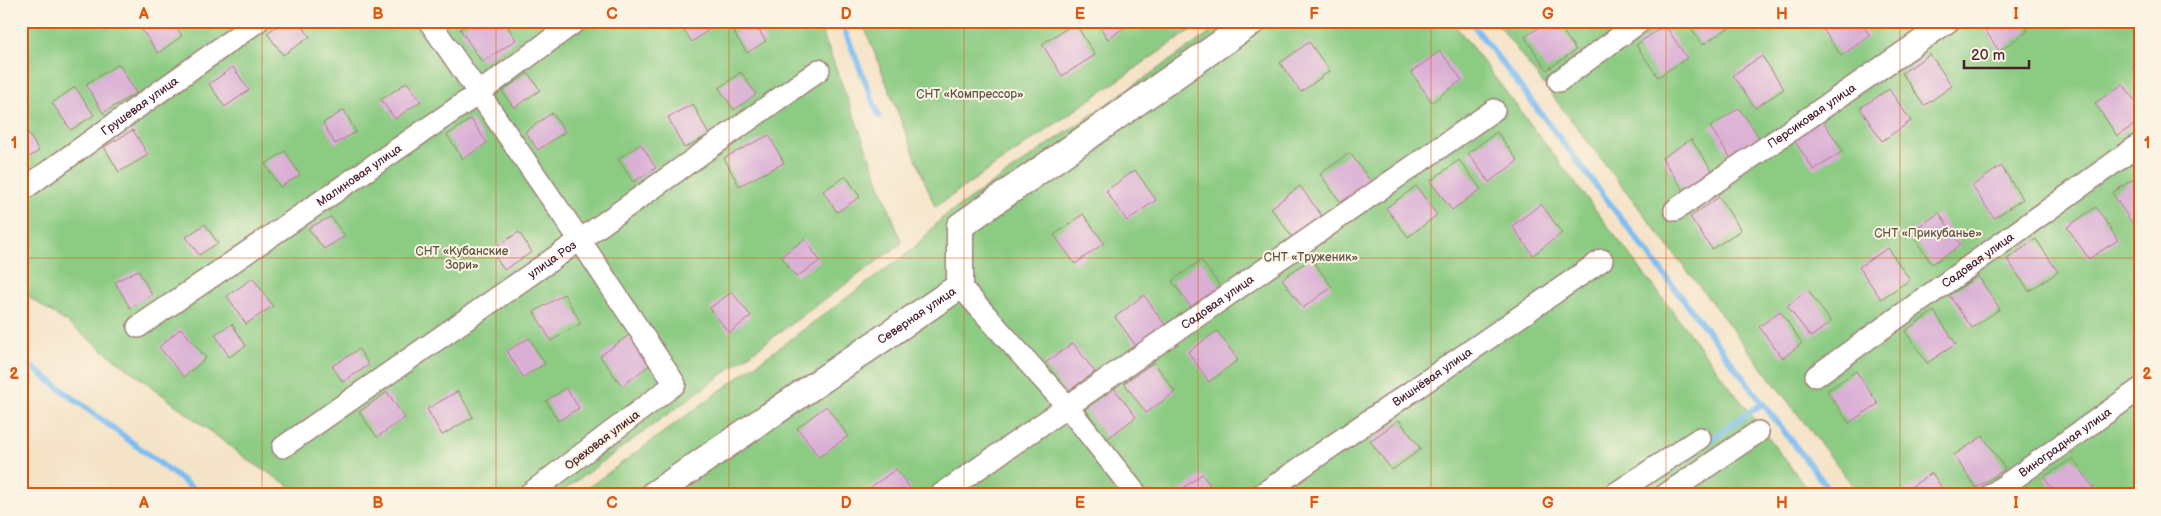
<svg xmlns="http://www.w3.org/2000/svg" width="2161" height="516" font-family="'Balsamiq Sans',sans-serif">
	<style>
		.green { fill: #8bcb82; stroke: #6a7556 }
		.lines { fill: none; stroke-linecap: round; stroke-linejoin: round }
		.stream { stroke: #7dbef2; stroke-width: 6 }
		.building { fill: #daafd5 }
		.minor-casing { stroke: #a0817a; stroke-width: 24 }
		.tertiary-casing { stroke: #a0817a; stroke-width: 29 }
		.minor { stroke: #fff; stroke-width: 21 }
		.tertiary { stroke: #fff; stroke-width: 26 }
		.grid { fill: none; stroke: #e0560e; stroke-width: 1; stroke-opacity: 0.55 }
		.labels { text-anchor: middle; stroke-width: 4; stroke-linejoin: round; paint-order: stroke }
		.park-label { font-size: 12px; fill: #5e5345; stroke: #fcf5e5 }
		.street-label { font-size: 12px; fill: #4a1f2b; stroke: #fcf5e5 }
		.neatline { fill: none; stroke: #e0560e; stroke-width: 2 }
		.grid-label { font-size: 16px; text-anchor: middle; font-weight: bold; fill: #e0560e }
	</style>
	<rect width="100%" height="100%" fill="#fcf5e5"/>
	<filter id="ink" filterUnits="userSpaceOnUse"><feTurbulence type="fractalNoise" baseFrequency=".02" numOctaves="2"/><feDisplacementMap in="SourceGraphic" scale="10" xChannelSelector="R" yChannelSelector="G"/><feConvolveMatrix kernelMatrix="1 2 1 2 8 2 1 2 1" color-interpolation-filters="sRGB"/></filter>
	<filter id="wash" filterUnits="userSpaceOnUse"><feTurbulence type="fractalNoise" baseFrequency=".0096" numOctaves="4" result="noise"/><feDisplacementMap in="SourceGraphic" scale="20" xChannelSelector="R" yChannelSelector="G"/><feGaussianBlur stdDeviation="1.12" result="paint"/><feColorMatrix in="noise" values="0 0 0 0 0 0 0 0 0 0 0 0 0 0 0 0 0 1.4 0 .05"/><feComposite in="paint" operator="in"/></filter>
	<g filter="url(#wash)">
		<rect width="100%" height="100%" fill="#f5e3c8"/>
		<!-- green -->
		<g class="green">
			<path d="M21 21H818L902 243 557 495H304L248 460 65 321 21 292Z"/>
			<path d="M862 21H1204L935 207Z"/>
			<path d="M1227 21H1452L1812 495H578L912 250 941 219Z"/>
			<path d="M1495 21H2140V495H1860Z"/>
		</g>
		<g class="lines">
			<!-- stream -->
			<g class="stream">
				<path d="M841 21 879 116"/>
				<path d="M1470 21 1833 495"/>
				<path d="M21 359 202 495"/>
				<path d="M1704 444 1763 403"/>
			</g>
		</g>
		<g id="blocks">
			<!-- building -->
			<g class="building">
				<path d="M154 21H172L182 36 158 53 142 30Z"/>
				<path d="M284 21H299L310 37 283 55 267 33Z"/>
				<path d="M472 21H504L516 40 482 62 460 29Z"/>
				<path d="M677 21H721L692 42Z"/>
				<path d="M753 21 766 41 747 53 734 33Z"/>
				<path d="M1096 21H1134L1108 39Z"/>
				<path d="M1548 21H1556L1576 50 1547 70 1525 37Z"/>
				<path d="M1686 21H1728L1731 26 1702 45Z"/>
				<path d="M1822 21H1860L1870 36 1841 56 1819 23Z"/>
				<path d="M1979 21H2021L2028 31 1999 51Z"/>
				<path d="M1075 23 1095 55 1062 76 1042 44Z"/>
				<path d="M1665 25 1687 58 1658 77 1636 45Z"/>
				<path d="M1309 42 1330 71 1301 92 1280 63Z"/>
				<path d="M1440 51 1462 80 1432 102 1411 72Z"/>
				<path d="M1930 54 1952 86 1924 106 1902 73Z"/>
				<path d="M1762 56 1784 89 1755 108 1733 75Z"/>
				<path d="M2140 61V79L2132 67Z"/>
				<path d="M119 64 136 93 103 113 86 84Z"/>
				<path d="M233 67 249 90 225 107 209 84Z"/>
				<path d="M741 72 756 94 734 110 719 88Z"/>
				<path d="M528 73 540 90 514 108 502 91Z"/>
				<path d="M407 82 421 101 395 119 381 100Z"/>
				<path d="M2123 84 2140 108V121L2117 136 2095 103Z"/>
				<path d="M75 87 94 115 71 130 52 103Z"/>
				<path d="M1889 89 1911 121 1882 141 1860 108Z"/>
				<path d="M693 104 709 135 684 148 668 117Z"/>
				<path d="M1739 108 1761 140 1732 160 1710 127Z"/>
				<path d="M344 110 356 132 335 144 323 123Z"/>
				<path d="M552 113 565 132 538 150 525 132Z"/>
				<path d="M1821 118 1843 151 1814 170 1792 137Z"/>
				<path d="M471 119 487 143 463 159 447 135Z"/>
				<path d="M24 126 39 151 21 162V128Z"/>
				<path d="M133 130 148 155 119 172 104 147Z"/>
				<path d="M1497 132 1518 161 1489 182 1468 153Z"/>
				<path d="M769 135 784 163 739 186 724 158Z"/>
				<path d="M1691 139 1713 172 1684 191 1662 158Z"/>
				<path d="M641 144 656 168 633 182 618 159Z"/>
				<path d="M285 151 300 175 280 187 265 164Z"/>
				<path d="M1350 153 1371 182 1342 204 1320 174Z"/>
				<path d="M1459 160 1481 189 1452 210 1430 181Z"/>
				<path d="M2001 166 2023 199 1994 218 1972 186Z"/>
				<path d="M1135 170 1156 200 1127 221 1106 191Z"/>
				<path d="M2140 175V222L2134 226 2112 193Z"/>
				<path d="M846 176 860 197 837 212 823 191Z"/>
				<path d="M1300 186 1322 216 1292 237 1271 208Z"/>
				<path d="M1416 186 1437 215 1408 237 1386 208Z"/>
				<path d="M1719 197 1741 230 1712 249 1690 217Z"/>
				<path d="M1541 204 1562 233 1533 255 1512 226Z"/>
				<path d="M2096 207 2118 240 2089 259 2067 227Z"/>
				<path d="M1939 213 1961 245 1932 264 1910 232Z"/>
				<path d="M1083 214 1104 243 1075 264 1054 235Z"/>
				<path d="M331 217 345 236 324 249 308 228Z"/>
				<path d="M205 224 218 243 199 255 186 237Z"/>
				<path d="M519 232 532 252 504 270 491 250Z"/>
				<path d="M805 239 820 261 796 277 781 256Z"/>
				<path d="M2036 239 2058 272 2029 291 2007 259Z"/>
				<path d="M1888 248 1910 280 1881 299 1859 267Z"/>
				<path d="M1311 258 1332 287 1303 308 1282 279Z"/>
				<path d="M1201 260 1222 289 1193 310 1172 281Z"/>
				<path d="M138 270 152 295 130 308 115 282Z"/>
				<path d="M1978 276 2000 309 1972 328 1949 295Z"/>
				<path d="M253 278 273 306 246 324 227 296Z"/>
				<path d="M1808 290 1831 322 1811 337 1787 306Z"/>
				<path d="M732 292 751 316 729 333 710 308Z"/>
				<path d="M564 294 581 323 551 341 534 312Z"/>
				<path d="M1144 295 1165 325 1136 346 1115 317Z"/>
				<path d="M1780 311 1802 343 1783 358 1759 327Z"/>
				<path d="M1934 311 1956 344 1927 363 1905 331Z"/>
				<path d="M232 324 246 346 229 357 215 334Z"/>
				<path d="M181 328 206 358 184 377 159 347Z"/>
				<path d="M1217 331 1238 360 1209 382 1188 352Z"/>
				<path d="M629 335 651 364 622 386 600 356Z"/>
				<path d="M529 338 545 364 523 377 507 351Z"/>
				<path d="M1073 343 1095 372 1066 393 1044 364Z"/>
				<path d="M359 349 369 365 343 382 332 366Z"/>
				<path d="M1154 362 1175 392 1146 413 1124 383Z"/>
				<path d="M1856 371 1878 404 1849 423 1827 391Z"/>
				<path d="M566 388 579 408 558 421 546 401Z"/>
				<path d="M1114 388 1136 417 1107 439 1085 409Z"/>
				<path d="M458 391 473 417 442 435 427 409Z"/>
				<path d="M387 392 405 418 377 437 359 412Z"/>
				<path d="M826 406 848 436 819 457 797 428Z"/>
				<path d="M1399 420 1421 449 1392 470 1370 441Z"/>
				<path d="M1983 436 2005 469 1976 488 1954 455Z"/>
				<path d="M2073 458 2095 490 2088 495H2056L2044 477Z"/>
				<path d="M896 469 915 495H870L867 490Z"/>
				<path d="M1932 473 1947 495H1905L1903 492Z"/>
				<path d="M1202 474 1217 495H1174Z"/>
			</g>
		</g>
	</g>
	<g filter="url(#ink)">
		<use href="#blocks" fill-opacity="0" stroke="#a0817a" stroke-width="1"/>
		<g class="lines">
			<defs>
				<g id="minor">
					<path d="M429 21 580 240 675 384 528 495"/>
					<path d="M1559 81 1641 21"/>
					<path id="s1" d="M21 191 258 21"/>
					<path id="s2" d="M1675 210 1949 21"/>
					<path d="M960 286 1066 405 1137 495"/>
					<path id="s3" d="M138 327 479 93 576 21"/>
					<path id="s4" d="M1816 376 2140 144"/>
					<path id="s5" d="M283 447 580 240 819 70"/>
					<path id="s6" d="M940 495 1494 110"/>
					<path id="s7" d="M1261 495 1602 260"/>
					<path d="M1613 495 1700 438"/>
					<path d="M1665 495 1758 432"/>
					<path id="s8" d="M1991 495 2140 389"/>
				</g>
				<g id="tertiary">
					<path id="s9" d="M653 495 960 286V226L1253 21"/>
				</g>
			</defs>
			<!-- minor casing -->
			<use href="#minor" class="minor-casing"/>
			<!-- tertiary casing -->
			<use href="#tertiary" class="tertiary-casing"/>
			<!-- minor -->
			<use href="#minor" class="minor"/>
			<!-- tertiary -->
			<use href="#tertiary" class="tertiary"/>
		</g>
	</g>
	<!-- grid -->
	<path class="grid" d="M262 21V495M496 21V495M729 21V495M964 21V495M1198 21V495M1431 21V495M1666 21V495M1900 21V495M21 258H2140"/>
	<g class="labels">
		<!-- park labels -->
		<g class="park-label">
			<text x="970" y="98">СНТ «Компрессор»</text>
			<text x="1928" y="237">СНТ «Прикубанье»</text>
			<text x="462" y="255">СНТ «Кубанские<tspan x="462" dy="14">Зори»</tspan></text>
			<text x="1311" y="261">СНТ «Труженик»</text>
		</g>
		<!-- street labels -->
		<g class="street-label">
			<text dy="4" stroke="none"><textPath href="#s1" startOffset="146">Грушевая улица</textPath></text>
			<text dy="4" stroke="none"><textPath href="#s2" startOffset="166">Персиковая улица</textPath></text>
			<text dy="4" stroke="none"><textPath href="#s3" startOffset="268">Малиновая улица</textPath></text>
			<text dy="4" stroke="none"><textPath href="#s5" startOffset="328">улица Роз</textPath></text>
			<text dy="4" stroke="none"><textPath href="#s4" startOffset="199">Садовая улица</textPath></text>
			<text dy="4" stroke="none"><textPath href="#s6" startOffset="338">Садовая улица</textPath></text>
			<text dy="4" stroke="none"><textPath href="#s9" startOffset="319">Северная улица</textPath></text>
			<text dy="4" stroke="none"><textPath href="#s7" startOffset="208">Вишнёвая улица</textPath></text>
			<text transform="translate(602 440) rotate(-37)" y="4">Ореховая улица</text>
			<text dy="4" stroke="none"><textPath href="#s8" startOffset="91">Виноградная улица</textPath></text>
		</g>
	</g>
	<!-- margin -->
	<rect width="2161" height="516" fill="none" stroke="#fcf5e5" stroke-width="55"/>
	<!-- scale -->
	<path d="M1964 60v8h65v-8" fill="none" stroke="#4a1f2b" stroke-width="2.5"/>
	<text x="1971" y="60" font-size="15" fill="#4a1f2b" stroke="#fcf5e5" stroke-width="4" paint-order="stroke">20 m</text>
	<rect x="28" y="28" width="2106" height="460" class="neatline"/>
	<g class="grid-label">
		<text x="144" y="19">A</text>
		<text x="378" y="19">B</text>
		<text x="612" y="19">C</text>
		<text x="846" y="19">D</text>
		<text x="1080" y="19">E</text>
		<text x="1314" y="19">F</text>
		<text x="1548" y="19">G</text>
		<text x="1782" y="19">H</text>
		<text x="2016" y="19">I</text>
		<text x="14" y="148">1</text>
		<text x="2147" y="148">1</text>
		<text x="14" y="379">2</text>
		<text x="2147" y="379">2</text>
		<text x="144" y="508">A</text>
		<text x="378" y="508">B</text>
		<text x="612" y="508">C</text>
		<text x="846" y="508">D</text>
		<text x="1080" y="508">E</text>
		<text x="1314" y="508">F</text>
		<text x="1548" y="508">G</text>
		<text x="1782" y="508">H</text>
		<text x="2016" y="508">I</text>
	</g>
</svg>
